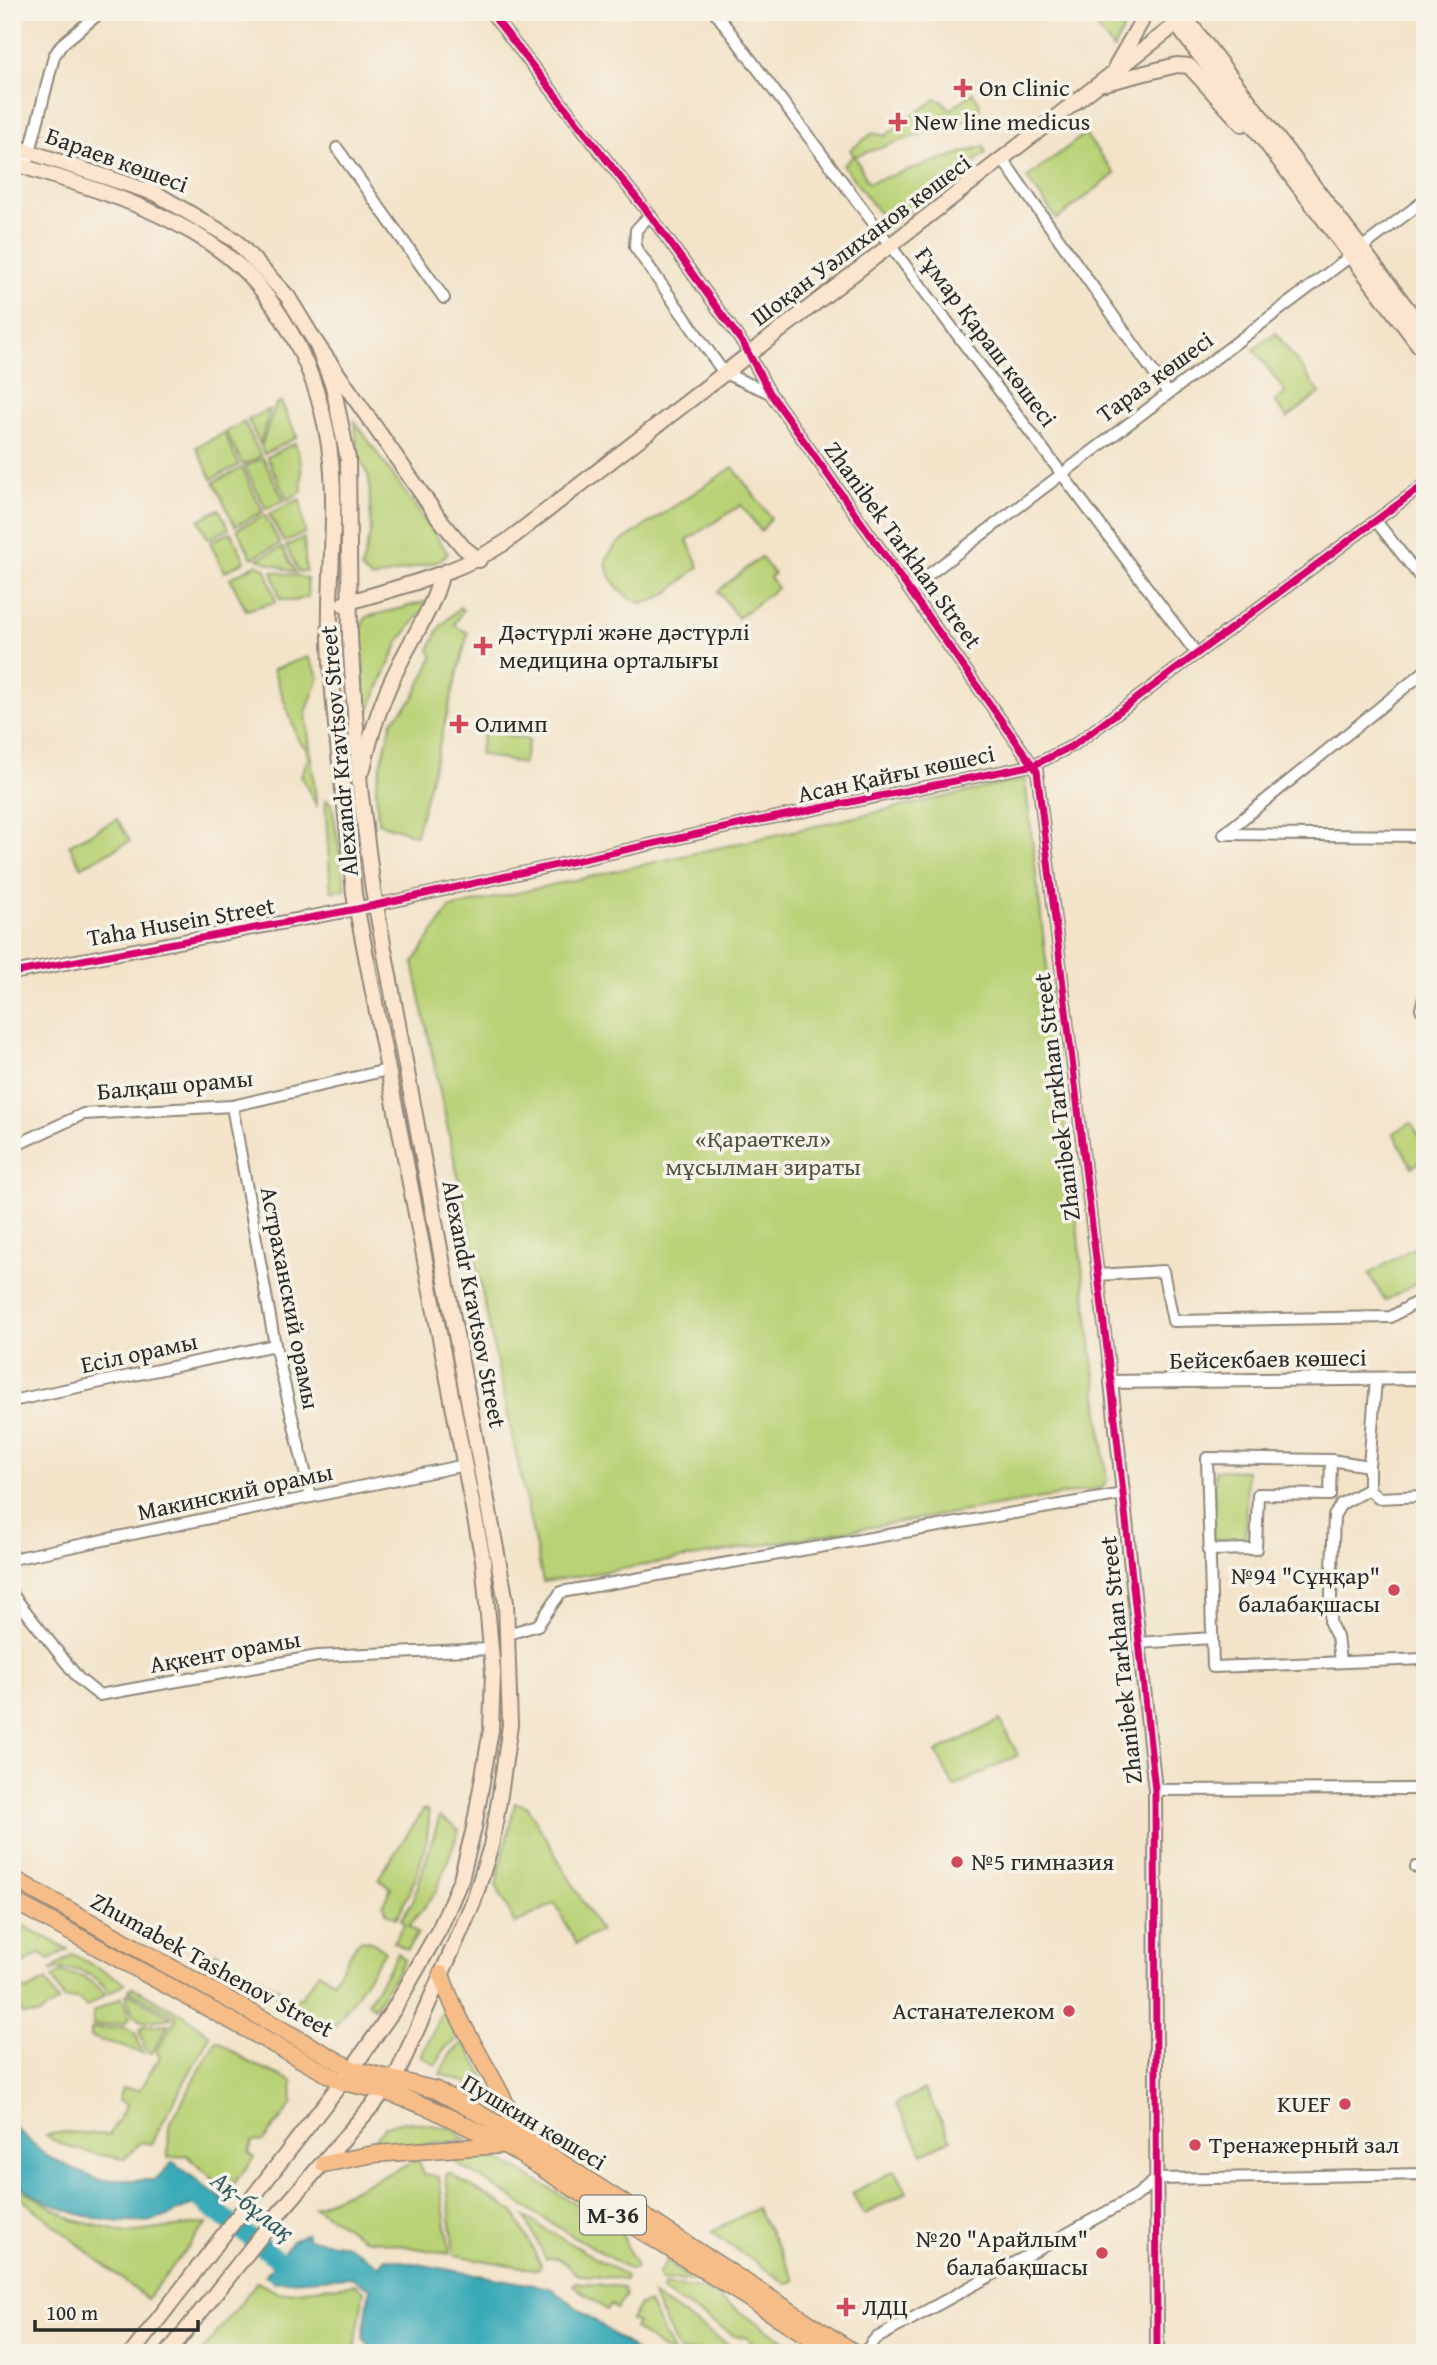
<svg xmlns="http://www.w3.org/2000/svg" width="1437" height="2365" font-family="'Gentium Book Plus',serif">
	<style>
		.green { fill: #b9d276; stroke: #727e50; stroke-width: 2 }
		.water { fill: #3baab8; stroke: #336a72; stroke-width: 2 }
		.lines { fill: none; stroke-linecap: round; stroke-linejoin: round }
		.river { stroke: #3baab8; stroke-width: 19 }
		.minor-casing { stroke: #8f877a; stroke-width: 14 }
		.tertiary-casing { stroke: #8f877a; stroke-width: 16 }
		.secondary-casing { stroke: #8f877a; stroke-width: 18 }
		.primary-casing { stroke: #8f877a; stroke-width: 19 }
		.minor { stroke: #fff; stroke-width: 10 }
		.tertiary { stroke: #fff; stroke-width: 12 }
		.secondary { stroke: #fce5cf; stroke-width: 14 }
		.primary { stroke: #f7bd88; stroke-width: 16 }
		.cycleway-casing { stroke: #f7f3e8; stroke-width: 11 }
		.cycleway { stroke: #d6006c; stroke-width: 7 }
		.poi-dot { fill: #d1495b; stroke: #f7f3e8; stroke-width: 2.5 }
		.labels { text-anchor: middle; stroke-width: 7; stroke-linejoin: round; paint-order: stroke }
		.shield { fill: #f7f3e8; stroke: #686764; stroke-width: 2 }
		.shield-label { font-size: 23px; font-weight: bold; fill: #2b2b2b }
		.poi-label { font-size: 24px; fill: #2b2b2b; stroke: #f7f3e8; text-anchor: start }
		.street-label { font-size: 24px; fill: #2b2b2b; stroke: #f7f3e8 }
		.park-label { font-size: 24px; fill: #4e553e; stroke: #f7f3e8 }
		.water-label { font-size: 26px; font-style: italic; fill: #315e63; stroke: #f7f3e8 }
	</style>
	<rect width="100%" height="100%" fill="#f7f3e8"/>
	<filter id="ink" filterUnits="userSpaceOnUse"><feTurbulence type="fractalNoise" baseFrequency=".0143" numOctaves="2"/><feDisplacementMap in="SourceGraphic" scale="14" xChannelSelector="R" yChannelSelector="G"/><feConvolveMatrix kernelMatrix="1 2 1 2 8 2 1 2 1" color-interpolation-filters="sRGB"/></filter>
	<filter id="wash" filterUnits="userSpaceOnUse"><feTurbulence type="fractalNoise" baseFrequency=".00686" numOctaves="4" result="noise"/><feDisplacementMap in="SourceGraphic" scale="28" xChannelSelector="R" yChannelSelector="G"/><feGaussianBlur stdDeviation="1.57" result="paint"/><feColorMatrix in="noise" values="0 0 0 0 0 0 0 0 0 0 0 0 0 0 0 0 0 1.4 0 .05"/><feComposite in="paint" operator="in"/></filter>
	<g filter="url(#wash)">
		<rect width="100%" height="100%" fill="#f3e3c9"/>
		<!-- green -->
		<g class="green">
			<path d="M1085 12H1133L1113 49Z"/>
			<path d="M973 93 980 103 979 115 855 156 868 183 984 146 986 153 889 226 843 165 854 156 850 150 873 133 885 136 936 99 944 102 950 110Z"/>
			<path d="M1085 134 1115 174 1057 219 1027 178Z"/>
			<path d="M1276 333 1320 393 1287 418 1275 401 1286 393 1254 349Z"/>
			<path d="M281 402 297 437 264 454 261 447 276 404Z"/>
			<path d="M268 410H270L260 444 248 420Z"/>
			<path d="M354 420 448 553 439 561 372 579 361 569 371 531 369 478 358 452Z"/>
			<path d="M244 422 261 456 243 465 226 432Z"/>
			<path d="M224 433 239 465 212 479 196 447Z"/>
			<path d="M295 443 301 463 302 492 287 500 267 457Z"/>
			<path d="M263 458 284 501 266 509 245 467Z"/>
			<path d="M733 467 771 518 761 531 741 505 687 540 699 567C684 578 666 598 648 602 630 607 603 577 607 559 608 555 614 549 616 545Z"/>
			<path d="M242 468 263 512 235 526 214 482Z"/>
			<path d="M300 499 305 533 284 542 269 514Z"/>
			<path d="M219 509 229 529 208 539 199 520Z"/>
			<path d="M265 515 280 544 252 558 237 529Z"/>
			<path d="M231 532 245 561 224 572 210 542Z"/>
			<path d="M304 538 306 571 299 572 286 546Z"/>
			<path d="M282 547 296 573 258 559Z"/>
			<path d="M761 557 774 574 770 577 777 588 738 618 718 591Z"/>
			<path d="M258 564 266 569 276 602 246 610 230 578Z"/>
			<path d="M272 571 307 578 308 597 294 601 280 599Z"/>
			<path d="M429 601 399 642 365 718 361 627 366 617Z"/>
			<path d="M460 607 463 610 454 625 468 633 416 835 378 823 376 785 392 721 413 699 433 657 429 650 440 627Z"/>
			<path d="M308 657 319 677 306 713 317 807 301 776 308 759 307 748 299 742 273 669Z"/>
			<path d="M485 730 529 740 523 764 479 754Z"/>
			<path d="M1025 779 1107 1481 1102 1488 543 1582 413 963 450 908Z"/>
			<path d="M325 799 332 804 346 890 331 891Z"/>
			<path d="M117 819 130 841 81 867 69 845Z"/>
			<path d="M1411 1123 1425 1146V1159L1412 1167 1393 1133Z"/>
			<path d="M1413 1248 1425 1268V1278L1385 1301 1369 1274Z"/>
			<path d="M1215 1470 1247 1471 1245 1541 1213 1539Z"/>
			<path d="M1000 1720 1018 1755 954 1787 936 1752Z"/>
			<path d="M515 1803 527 1806 600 1931 576 1944 555 1903 515 1924 496 1885Z"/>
			<path d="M424 1809 429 1811C430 1845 413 1889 396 1918L387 1913 383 1904 391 1888 378 1879Z"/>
			<path d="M440 1816 459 1830 436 1892 409 1926 418 1933 407 1950 393 1942 405 1924 401 1919 413 1901Z"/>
			<path d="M12 1920 68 1949 49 1960 41 1953 12 1970Z"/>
			<path d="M362 1940 372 1942 385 1951 334 2028 212 1957 216 1952 295 1999 302 1996 319 1972 333 1981 357 1943Z"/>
			<path d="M398 1953 405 1959 374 2008 368 2002Z"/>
			<path d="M73 1954 125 1983 109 1993C97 1973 72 1965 50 1971Z"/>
			<path d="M62 1972 86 1978 106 1994 86 2007 78 1999H64L52 1977Z"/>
			<path d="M46 1980 58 2002 38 2015H23L12 1996 13 1990 20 1986 26 1991Z"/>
			<path d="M132 1987 184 2015 210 2035 151 2144 140 2142 125 2159C98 2155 67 2150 45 2135L66 2132 109 2135 127 2105 118 2100 122 2088 139 2090 160 2057 156 2051 177 2017 129 1990Z"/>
			<path d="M129 1993 172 2018 143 2022 133 2015 126 1995Z"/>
			<path d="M122 1997 130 2018 125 2023 93 2026V2012Z"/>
			<path d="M445 2006 460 2038 444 2049 436 2065 421 2056Z"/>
			<path d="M169 2024 151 2054 147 2052 139 2031 144 2026Z"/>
			<path d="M125 2027 135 2033 143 2053 91 2037V2029Z"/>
			<path d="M216 2040 250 2063 292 2081 293 2103 263 2141 252 2142 249 2153 254 2158 227 2192 187 2155 168 2158 169 2126Z"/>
			<path d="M464 2042 506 2115 466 2082 440 2074 450 2054Z"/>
			<path d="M924 2089 951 2139 923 2154 896 2104Z"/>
			<path d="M403 2121 450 2128 467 2140 366 2151 385 2126Z"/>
			<path d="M454 2155 499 2159 620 2230 636 2267 631 2270 523 2206C516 2197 469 2172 456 2163Z"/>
			<path d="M418 2160 424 2174 439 2177 450 2254 365 2239 314 2207Z"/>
			<path d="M895 2170 907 2192 864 2215 852 2193Z"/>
			<path d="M449 2173 514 2212 541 2265 538 2270 454 2255 446 2175Z"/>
			<path d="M12 2184 73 2220 127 2233 207 2223 147 2299 12 2191Z"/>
			<path d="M757 2208 795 2280 787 2284 711 2232Z"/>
			<path d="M525 2217 626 2276 625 2280 576 2274C568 2265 559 2254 546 2259Z"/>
			<path d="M667 2261 691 2281 661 2280 658 2274Z"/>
			<path d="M257 2282 279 2293 356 2284 364 2291 354 2353H201Z"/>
			<path d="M575 2282 622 2287 626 2295 617 2309 611 2305 607 2310 573 2285Z"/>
			<path d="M663 2285 704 2289 804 2353H762L754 2348 748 2337 735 2336 662 2291Z"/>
			<path d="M652 2295 730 2346 732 2351 679 2352Z"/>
			<path d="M649 2303 673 2353H668L634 2328 637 2323 631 2320 640 2305Z"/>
		</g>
		<!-- water -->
		<g class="water">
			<path d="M12 2125 48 2157 98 2180H155L173 2162 226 2202 214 2220 193 2204C177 2212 161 2221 143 2222 100 2225 44 2208 12 2178Z"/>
			<path d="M307 2233V2239L347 2245 380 2266 385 2258 550 2288 639 2353H376L363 2339 370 2288 351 2277 275 2282 265 2276 292 2241Z"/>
		</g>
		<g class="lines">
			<!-- river -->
			<path class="river" d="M198 2197 288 2267H298"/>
		</g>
	</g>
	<g filter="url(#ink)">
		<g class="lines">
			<defs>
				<g id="minor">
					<path d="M490 12 650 215 744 345 770 393 1037 771 1111 1382"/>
					<path d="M715 12 1197 654"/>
					<path d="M337 148 444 298"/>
					<path d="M1003 160 1168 393"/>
					<path d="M26 168 54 56 62 44 101 12"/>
					<path d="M650 215 636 230 635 247 724 373 770 393"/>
					<path d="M1376 521 1424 582 1425 602"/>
					<path d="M911 588 1425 200"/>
					<path d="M1224 834 1425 671"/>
					<path d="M1224 834 1425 836"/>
					<path d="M376 905 756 821 1034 765 1074 745 1425 484"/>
					<path d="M1425 995 1421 1009 1425 1014"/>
					<path d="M232 1106 275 1345 311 1497"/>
					<path d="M12 1147 83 1114 232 1106 387 1070"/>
					<path d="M1098 1275 1163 1271 1173 1321 1391 1317 1425 1297"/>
					<path d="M1376 1379 1369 1466 1331 1460 1207 1458 1213 1667 1425 1659"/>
					<path d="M12 1401 275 1345"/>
					<path d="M1369 1466V1489L1378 1498 1425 1496"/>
					<path d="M1208 1550 1256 1549 1258 1494 1330 1495 1331 1460"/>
					<path d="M12 1559 465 1465"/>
					<path d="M12 1594 79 1679 99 1695 318 1656 492 1649"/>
					<path d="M508 1634 538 1625 561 1592 1123 1494"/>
					<path d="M1138 1643 1212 1638"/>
					<path d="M1340 1661 1337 1637 1330 1623 1334 1516 1341 1504 1369 1489"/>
					<path d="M1155 1790 1425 1789"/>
					<path d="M1416 1867 1425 1868"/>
					<path d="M864 2353 875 2339 1136 2196 1157 2179 1425 2174"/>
				</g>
				<g id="tertiary">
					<path d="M12 973 376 905"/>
					<path d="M1157 2353 1155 1790 1111 1382 1425 1378"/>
				</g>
				<g id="secondary">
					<path d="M1167 12 1425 353"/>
					<path d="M1181 12 1425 332"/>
					<path d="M1116 66 1141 22 1142 12"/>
					<path d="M1105 83 1177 65 1189 66 1242 124"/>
					<path d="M12 146 157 194 235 240 288 297 316 343 438 517 463 547 479 560"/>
					<path d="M12 163C79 184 149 203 208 242 281 289 322 377 331 461 337 521 328 582 330 641 333 726 347 810 354 894L483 1560 493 1672 491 1730 474 1828 461 1879 440 1928 394 2009 352 2069 132 2353"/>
					<path d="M343 604C401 586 455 575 506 542L1192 12"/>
					<path d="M363 769C371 731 382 698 400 663 415 633 433 608 441 576"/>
					<path d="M168 2353 276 2217 395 2079 473 1903 491 1846 500 1795 510 1725 506 1602 373 890 360 788 350 637 348 459 333 386 316 343"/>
				</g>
				<g id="primary">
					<path d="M12 1878 352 2069 436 2090 520 2136 855 2353"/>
					<path d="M12 1900 342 2082 384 2091 430 2108 505 2145 835 2353"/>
					<path d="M441 1974C460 2032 499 2080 520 2136"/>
					<path d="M324 2164 374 2154 502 2145"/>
				</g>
			</defs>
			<!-- minor casing -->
			<use href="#minor" class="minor-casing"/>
			<!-- tertiary casing -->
			<use href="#tertiary" class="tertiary-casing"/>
			<!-- secondary casing -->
			<use href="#secondary" class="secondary-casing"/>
			<!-- primary casing -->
			<use href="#primary" class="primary-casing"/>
			<!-- minor -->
			<use href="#minor" class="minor"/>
			<!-- tertiary -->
			<use href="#tertiary" class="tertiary"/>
			<!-- secondary -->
			<use href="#secondary" class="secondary"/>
			<!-- primary -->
			<use href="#primary" class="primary"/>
			<defs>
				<g id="cycleway">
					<path d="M490 12 650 215 744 345 770 393 1037 771 1111 1382 1155 1790 1157 2353"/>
					<path d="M12 973 357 909 756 821 1034 765 1074 745 1425 484"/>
				</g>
			</defs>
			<!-- cycleway casing -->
			<use href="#cycleway" class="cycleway-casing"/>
			<!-- cycleway -->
			<use href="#cycleway" class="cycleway"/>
		</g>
	</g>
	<!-- markers -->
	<g class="poi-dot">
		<path d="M959.5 77.5h7v7h7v7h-7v7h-7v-7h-7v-7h7z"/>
		<path d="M894.5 111.5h7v7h7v7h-7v7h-7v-7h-7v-7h7z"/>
		<path d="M479.5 635.5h7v7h7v7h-7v7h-7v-7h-7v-7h7z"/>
		<path d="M455.5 713.5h7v7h7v7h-7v7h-7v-7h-7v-7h7z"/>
		<circle cx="1394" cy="1590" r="7"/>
		<circle cx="957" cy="1862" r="7"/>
		<circle cx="1069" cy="2011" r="7"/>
		<circle cx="1345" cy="2104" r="7"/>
		<circle cx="1195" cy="2145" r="7"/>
		<circle cx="1102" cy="2253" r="7"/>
		<path d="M842.5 2296.5h7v7h7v7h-7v7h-7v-7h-7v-7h7z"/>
	</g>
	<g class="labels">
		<!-- shield labels -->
		<rect class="shield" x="580" y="2195.5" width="66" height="39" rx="5"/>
		<g class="shield-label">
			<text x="613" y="2223">M-36</text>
		</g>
		<!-- poi labels -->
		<g class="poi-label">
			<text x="979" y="96">On Clinic</text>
			<text x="914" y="130">New line medicus</text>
			<text x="499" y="640">Дәстүрлі және дәстүрлі<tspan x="499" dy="28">медицина орталығы</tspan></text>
			<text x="475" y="732">Олимп</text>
			<text x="1380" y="1584" text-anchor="end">№94 "Сұңқар"<tspan x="1380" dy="28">балабақшасы</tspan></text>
			<text x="971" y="1870">№5 гимназия</text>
			<text x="1055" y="2019" text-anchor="end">Астанателеком</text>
			<text x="1331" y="2112" text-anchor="end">KUEF</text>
			<text x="1209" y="2153">Тренажерный зал</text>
			<text x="1088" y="2247" text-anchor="end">№20 "Арайлым"<tspan x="1088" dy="28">балабақшасы</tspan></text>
			<text x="862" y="2315">ЛДЦ</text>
		</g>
		<!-- street labels -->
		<g class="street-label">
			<text transform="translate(117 160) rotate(20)" y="8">Бараев көшесі</text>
			<text transform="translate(861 240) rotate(-37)" y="8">Шоқан Уәлиханов көшесі</text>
			<text transform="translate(986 337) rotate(53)" y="8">Ғұмар Қараш көшесі</text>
			<text transform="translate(1155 377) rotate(-36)" y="8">Тараз көшесі</text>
			<text transform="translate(903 545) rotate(54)" y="8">Zhanibek Tarkhan Street</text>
			<text transform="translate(339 751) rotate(-95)" y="8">Alexandr Kravtsov Street</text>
			<text transform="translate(896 774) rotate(-12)" y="8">Асан Қайғы көшесі</text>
			<text transform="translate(181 922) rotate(-10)" y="8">Taha Husein Street</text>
			<text transform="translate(175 1085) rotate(-5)" y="8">Балқаш орамы</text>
			<text transform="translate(1057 1097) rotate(-97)" y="8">Zhanibek Tarkhan Street</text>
			<text transform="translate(290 1298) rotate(79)" y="8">Астраханский орамы</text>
			<text transform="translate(474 1304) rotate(79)" y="8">Alexandr Kravtsov Street</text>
			<text transform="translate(139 1353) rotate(-12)" y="8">Есіл орамы</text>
			<text transform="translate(1268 1359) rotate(-1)" y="8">Бейсекбаев көшесі</text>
			<text transform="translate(235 1492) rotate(-12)" y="8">Макинский орамы</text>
			<text transform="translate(225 1652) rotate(-10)" y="8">Ақкент орамы</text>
			<text transform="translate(1121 1660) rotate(-96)" y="8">Zhanibek Tarkhan Street</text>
			<text transform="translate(212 1965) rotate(29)" y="8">Zhumabek Tashenov Street</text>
			<text transform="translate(534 2122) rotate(31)" y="8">Пушкин көшесі</text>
		</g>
		<!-- park labels -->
		<g class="park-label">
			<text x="763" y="1147">«Қараөткел»<tspan x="763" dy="28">мұсылман зираты</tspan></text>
		</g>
		<!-- water labels -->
		<g class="water-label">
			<text transform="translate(253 2206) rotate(38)" y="9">Ақ-бұлақ</text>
		</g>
	</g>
	<!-- margin -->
	<rect width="1437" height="2365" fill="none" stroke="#f7f3e8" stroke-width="42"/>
	<!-- scale -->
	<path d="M35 2320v10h163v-10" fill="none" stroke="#2b2b2b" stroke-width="3.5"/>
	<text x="46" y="2320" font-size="21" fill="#2b2b2b" stroke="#f7f3e8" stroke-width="5" paint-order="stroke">100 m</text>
</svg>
